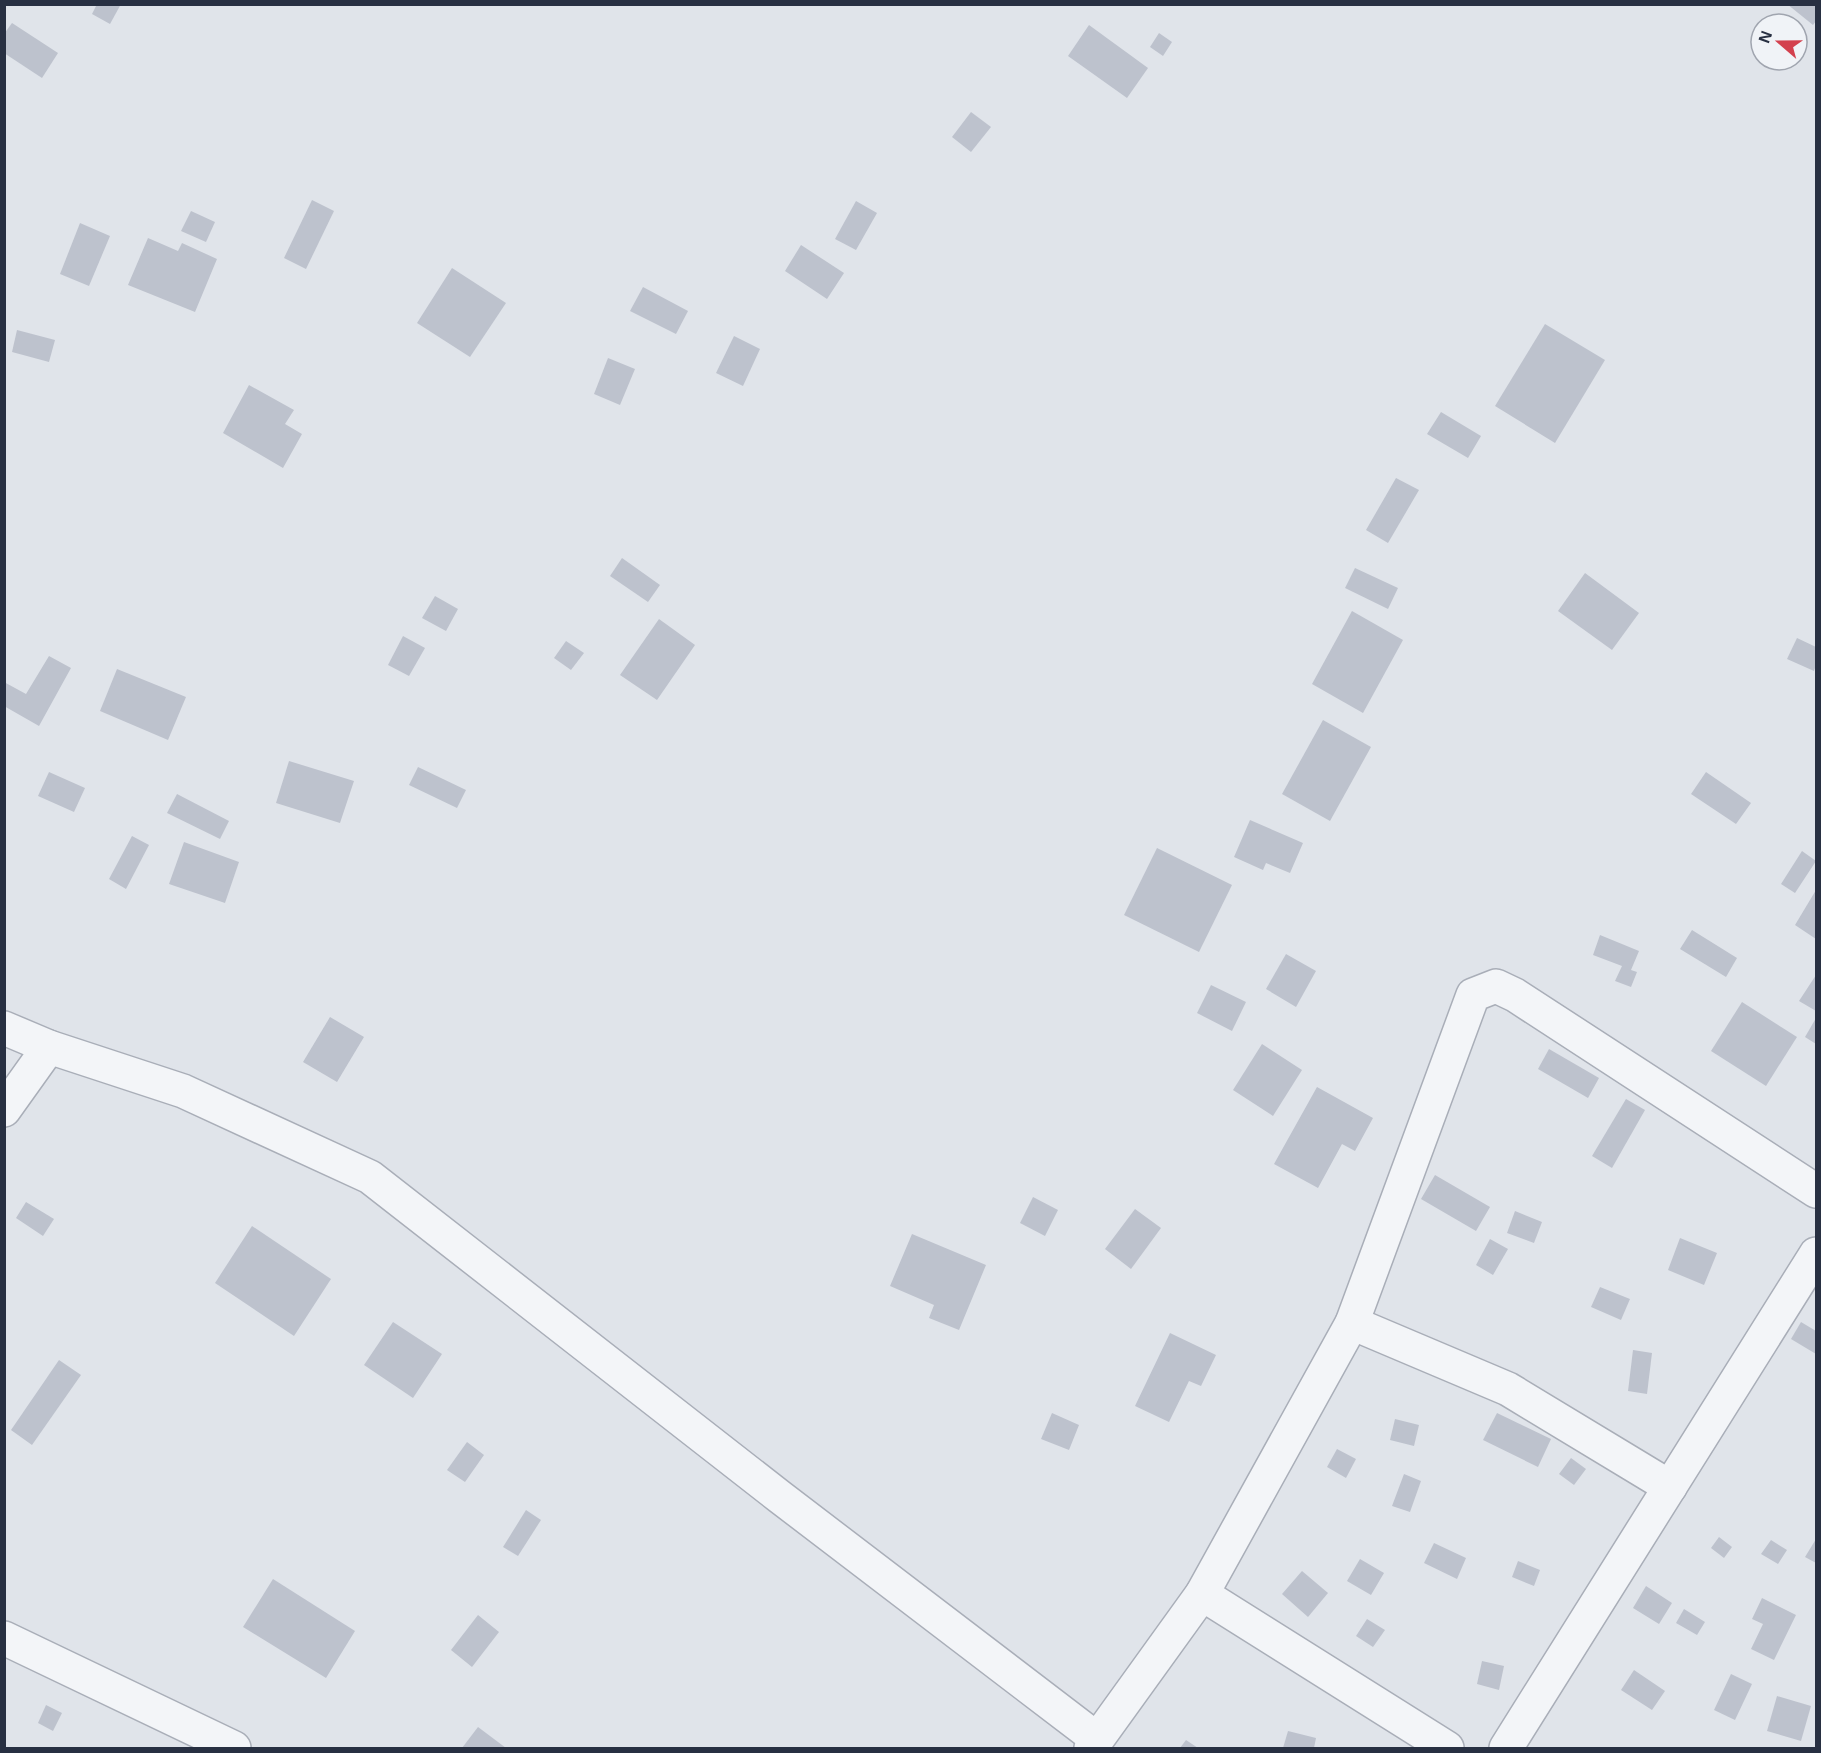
<svg xmlns="http://www.w3.org/2000/svg" width="1821" height="1753" font-family="Arial,sans-serif">
	<style>
		.building { fill: #bdc2cd }
		.lines { fill: none; stroke-linecap: round; stroke-linejoin: round }
		.minor-casing { stroke: #a9aeb8; stroke-width: 36 }
		.minor { stroke: #f3f5f8; stroke-width: 33 }
	</style>
	<rect width="100%" height="100%" fill="#e0e4ea"/>
	<!-- building -->
	<g class="building">
		<path d="M97 4H121L110 24 92 14Z"/>
		<path d="M1787 4H1816V21L1813 25Z"/>
		<path d="M12 23 58 53 42 78 4 53V34Z"/>
		<path d="M1089 25 1148 68 1127 98 1068 56Z"/>
		<path d="M1159 33 1172 42 1163 56 1150 47Z"/>
		<path d="M971 112 991 127 971 152 952 137Z"/>
		<path d="M312 200 334 211 306 269 284 258Z"/>
		<path d="M856 201 877 213 856 250 835 239Z"/>
		<path d="M191 211 215 222 206 242 181 231Z"/>
		<path d="M80 223 110 236 89 286 60 274Z"/>
		<path d="M148 238 178 251 182 243 217 259 195 312 128 285Z"/>
		<path d="M801 245 844 273 827 299 785 271Z"/>
		<path d="M452 268 506 303 470 357 417 323Z"/>
		<path d="M643 287 688 311 676 334 630 311Z"/>
		<path d="M1545 324 1605 360 1555 443 1495 406Z"/>
		<path d="M17 330 55 340 49 362 12 352Z"/>
		<path d="M734 336 760 349 743 386 716 373Z"/>
		<path d="M608 358 635 369 620 405 594 394Z"/>
		<path d="M249 385 294 410 285 424 302 434 283 468 223 433Z"/>
		<path d="M1441 412 1481 436 1468 458 1427 434Z"/>
		<path d="M1396 478 1419 490 1388 543 1366 530Z"/>
		<path d="M622 558 660 585 648 602 610 576Z"/>
		<path d="M1355 568 1398 588 1388 609 1345 588Z"/>
		<path d="M1585 573 1639 613 1612 650 1558 611Z"/>
		<path d="M435 596 458 609 446 631 422 618Z"/>
		<path d="M1352 611 1403 640 1363 713 1312 684Z"/>
		<path d="M659 619 695 645 657 700 620 675Z"/>
		<path d="M403 636 425 648 409 676 388 665Z"/>
		<path d="M1797 638 1816 647V665L1814 671 1787 659Z"/>
		<path d="M566 641 584 653 571 670 554 658Z"/>
		<path d="M49 656 71 668 39 726 4 706V682L26 694Z"/>
		<path d="M117 669 186 697 168 740 100 711Z"/>
		<path d="M1323 720 1371 747 1330 821 1282 794Z"/>
		<path d="M289 761 354 781 340 823 276 803Z"/>
		<path d="M418 767 466 790 457 808 409 785Z"/>
		<path d="M49 772 85 788 74 812 38 796Z"/>
		<path d="M1706 772 1751 803 1736 824 1691 794Z"/>
		<path d="M177 794 229 821 220 839 167 813Z"/>
		<path d="M1250 820 1303 843 1290 873 1266 863 1263 870 1234 857Z"/>
		<path d="M132 836 149 845 126 889 109 879Z"/>
		<path d="M184 842 239 862 225 903 169 884Z"/>
		<path d="M1157 848 1232 885 1199 952 1124 915Z"/>
		<path d="M1802 851 1816 861 1795 893 1781 884Z"/>
		<path d="M1816 890V939L1795 925Z"/>
		<path d="M1692 930 1737 958 1726 977 1680 949Z"/>
		<path d="M1600 935 1639 951 1631 970 1637 972 1631 987 1615 981 1622 966 1593 955Z"/>
		<path d="M1286 954 1316 971 1296 1007 1266 989Z"/>
		<path d="M1816 975V1011L1799 1001Z"/>
		<path d="M1211 985 1246 1002 1232 1031 1197 1013Z"/>
		<path d="M1742 1002 1797 1037 1766 1086 1711 1051Z"/>
		<path d="M330 1017 364 1037 337 1082 303 1062Z"/>
		<path d="M1816 1018V1044L1805 1037Z"/>
		<path d="M1262 1044 1302 1070 1273 1116 1233 1090Z"/>
		<path d="M1549 1049 1599 1078 1588 1098 1538 1069Z"/>
		<path d="M1317 1087 1373 1118 1355 1151 1342 1144 1318 1188 1274 1164Z"/>
		<path d="M1626 1099 1645 1110 1612 1168 1592 1156Z"/>
		<path d="M1435 1175 1490 1207 1476 1231 1421 1199Z"/>
		<path d="M1033 1197 1058 1210 1045 1236 1020 1223Z"/>
		<path d="M26 1202 54 1219 43 1236 16 1218Z"/>
		<path d="M1135 1209 1161 1228 1131 1269 1105 1249Z"/>
		<path d="M1515 1211 1542 1222 1534 1243 1507 1233Z"/>
		<path d="M252 1226 331 1279 294 1336 215 1283Z"/>
		<path d="M912 1234 986 1265 959 1330 929 1318 934 1305 890 1286Z"/>
		<path d="M1680 1238 1717 1253 1704 1285 1668 1270Z"/>
		<path d="M1490 1239 1508 1249 1493 1275 1476 1265Z"/>
		<path d="M1600 1287 1630 1299 1621 1320 1591 1307Z"/>
		<path d="M393 1322 442 1354 413 1398 364 1365Z"/>
		<path d="M1801 1322 1816 1331V1354L1791 1339Z"/>
		<path d="M1170 1333 1216 1355 1201 1386 1189 1381 1169 1422 1135 1406Z"/>
		<path d="M1633 1350 1652 1353 1647 1394 1628 1391Z"/>
		<path d="M59 1360 81 1375 32 1445 11 1430Z"/>
		<path d="M1052 1413 1079 1425 1069 1450 1041 1439Z"/>
		<path d="M1497 1413 1551 1439 1538 1467 1483 1440Z"/>
		<path d="M1395 1419 1419 1425 1414 1446 1390 1440Z"/>
		<path d="M467 1442 484 1455 465 1482 447 1470Z"/>
		<path d="M1337 1449 1356 1459 1346 1478 1327 1467Z"/>
		<path d="M1571 1458 1586 1469 1574 1485 1559 1474Z"/>
		<path d="M1404 1474 1421 1481 1410 1512 1392 1506Z"/>
		<path d="M526 1510 541 1520 518 1556 503 1547Z"/>
		<path d="M1719 1537 1732 1547 1724 1558 1711 1548Z"/>
		<path d="M1816 1539V1563L1805 1557Z"/>
		<path d="M1771 1540 1787 1550 1778 1564 1761 1554Z"/>
		<path d="M1434 1543 1466 1558 1457 1579 1424 1563Z"/>
		<path d="M1360 1559 1384 1573 1371 1595 1347 1581Z"/>
		<path d="M1518 1561 1540 1570 1534 1586 1512 1577Z"/>
		<path d="M1302 1571 1328 1593 1308 1617 1282 1594Z"/>
		<path d="M273 1579 355 1631 326 1678 243 1627Z"/>
		<path d="M1646 1586 1672 1603 1659 1624 1633 1608Z"/>
		<path d="M1762 1598 1796 1615 1774 1660 1751 1649 1763 1624 1752 1619Z"/>
		<path d="M1684 1609 1705 1622 1697 1635 1676 1623Z"/>
		<path d="M478 1615 499 1632 472 1667 451 1650Z"/>
		<path d="M1367 1619 1385 1630 1373 1647 1356 1636Z"/>
		<path d="M1482 1661 1504 1666 1499 1690 1477 1684Z"/>
		<path d="M1634 1670 1665 1691 1652 1710 1621 1690Z"/>
		<path d="M1731 1674 1752 1684 1735 1720 1714 1710Z"/>
		<path d="M1777 1696 1811 1706 1801 1741 1767 1731Z"/>
		<path d="M46 1705 62 1713 53 1731 38 1723Z"/>
		<path d="M478 1727 506 1748H462Z"/>
		<path d="M1288 1731 1316 1738 1314 1748H1283Z"/>
		<path d="M1186 1740 1198 1748H1180Z"/>
	</g>
	<g class="lines">
		<defs>
			<g id="minor">
				<path d="M4 1028 49 1047 183 1091 370 1177 780 1497 1097 1739"/>
				<path d="M4 1110 49 1047"/>
				<path d="M1352 1323 1508 1389 1670 1487"/>
				<path d="M1202 1594 1447 1748"/>
				<path d="M4 1638 234 1748"/>
				<path d="M1091 1748 1202 1594 1352 1323 1473 995 1496 986 1515 995 1816 1191"/>
				<path d="M1506 1748 1816 1254"/>
			</g>
		</defs>
		<!-- minor casing -->
		<use href="#minor" class="minor-casing"/>
		<!-- minor -->
		<use href="#minor" class="minor"/>
	</g>
	<!-- border -->
	<rect width="1821" height="1753" fill="none" stroke="#283042" stroke-width="12"/>
	<!-- north arrow -->
	<g transform="translate(1779 42) rotate(290)"><circle r="28" fill="#f0f3f7" stroke="#a0a5af" stroke-width="1.5"/>
	<path d="M0-4.5L10 22L0 15L-10 22Z" fill="#d3414e"/>
	<text y="-9" font-size="16" font-weight="bold" text-anchor="middle" fill="#283042">N</text>
	</g>
</svg>
